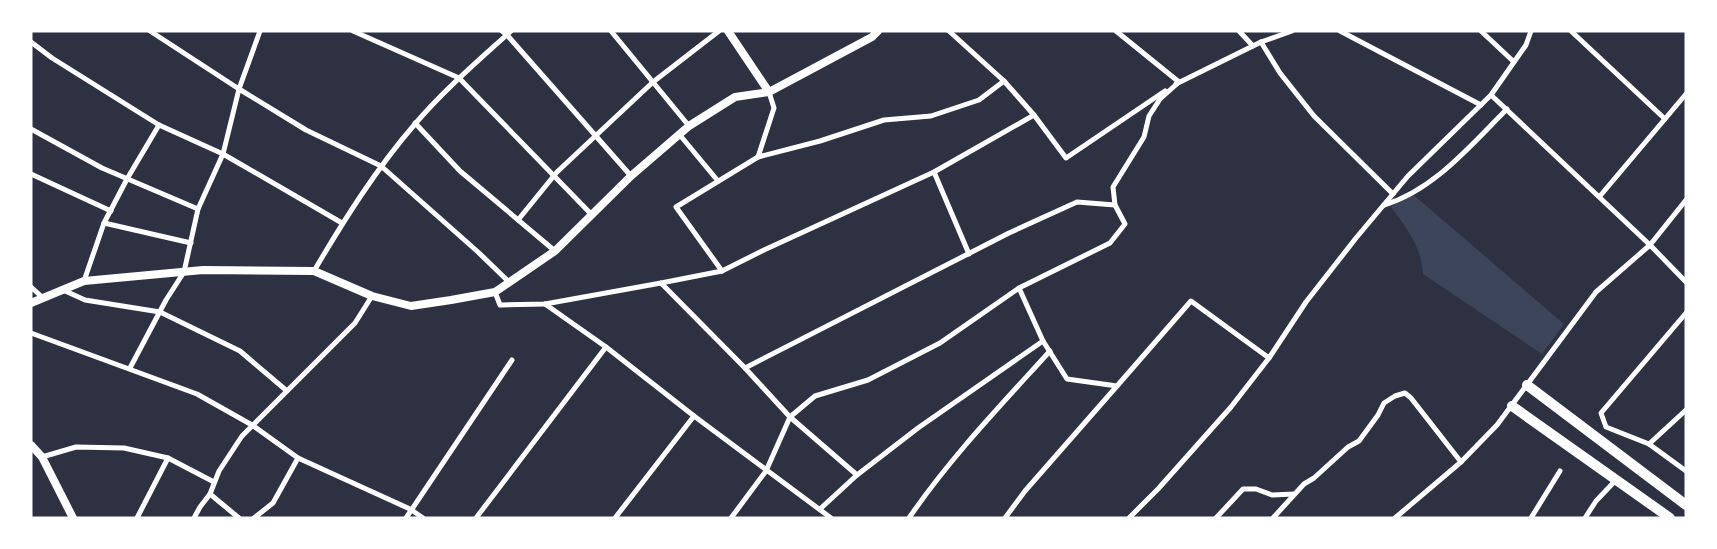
<svg xmlns="http://www.w3.org/2000/svg" width="1717" height="549" font-family="Quicksand,sans-serif">
	<style>
		.green { fill: #3c4559 }
		.lines { fill: none; stroke-linecap: round; stroke-linejoin: round }
		.minor { stroke: #fff; stroke-width: 5 }
		.tertiary { stroke: #fff; stroke-width: 8 }
		.primary { stroke: #fff; stroke-width: 10 }
	</style>
	<rect width="100%" height="100%" fill="#2d3142"/>
	<!-- green -->
	<path class="green" d="M1409 191 1564 324 1542 354 1423 274C1422 248 1406 227 1391 207Z"/>
	<g class="lines">
		<!-- minor -->
		<g class="minor">
			<path d="M150 31 239 89 306 130 381 166 478 252 509 282"/>
			<path d="M353 31 459 78 592 215"/>
			<path d="M502 31 507 35 631 176"/>
			<path d="M611 31 689 126"/>
			<path d="M949 31 1004 81 1034 115 1066 158 1165 91"/>
			<path d="M1239 31 1253 46"/>
			<path d="M1340 31 1481 105"/>
			<path d="M1481 31 1514 62"/>
			<path d="M1571 31 1665 119"/>
			<path d="M31 42 52 58 159 125 223 154 342 223"/>
			<path d="M1261 42 1280 73 1314 116 1393 194"/>
			<path d="M1176 84 1261 42 1292 31"/>
			<path d="M1491 95 1650 245 1686 282"/>
			<path d="M415 123 460 171 555 251"/>
			<path d="M159 125 127 179 104 223 191 243"/>
			<path d="M31 129 102 168 198 209"/>
			<path d="M679 134 718 181"/>
			<path d="M758 157 820 141 884 120 931 116 979 100 1004 81"/>
			<path d="M934 172 969 254"/>
			<path d="M31 174 111 211"/>
			<path d="M1600 196 1686 94"/>
			<path d="M1384 205C1434 190 1471 145 1507 109"/>
			<path d="M518 220 557 172 653 82 719 31"/>
			<path d="M314 271C344 220 376 169 415 124 444 90 478 61 511 31"/>
			<path d="M722 271 676 207 758 157 774 108 769 92"/>
			<path d="M84 281 104 223"/>
			<path d="M661 283 722 271 764 250 934 172 1034 115"/>
			<path d="M31 287 42 297"/>
			<path d="M63 290 85 300 160 312 240 351 287 391"/>
			<path d="M495 292 500 305 545 304 661 283 745 368 790 417 857 475 918 428 1043 341"/>
			<path d="M545 304 606 347 694 416"/>
			<path d="M1686 313 1601 413 1606 427 1649 444 1686 471"/>
			<path d="M31 333 197 394 252 425 298 458 410 509 423 518"/>
			<path d="M130 368 166 300 184 272 198 209 223 154 239 89 260 31"/>
			<path d="M745 368 1009 233 1077 202 1115 205"/>
			<path d="M1117 386 1191 301 1269 358"/>
			<path d="M1649 444 1686 410"/>
			<path d="M42 457 76 447 124 448 168 458 214 482"/>
			<path d="M210 494 239 518"/>
			<path d="M820 509 857 475"/>
			<path d="M137 518 168 458"/>
			<path d="M194 518 200 507 210 494 219 471 242 436 355 323 372 296"/>
			<path d="M254 518 273 503 298 458"/>
			<path d="M406 518 512 360"/>
			<path d="M476 518 606 347"/>
			<path d="M615 518 694 416 831 518"/>
			<path d="M731 518 766 471 790 417 815 396 868 380 940 343 1019 288 1110 243 1125 224 1115 205 1113 187 1144 137 1149 116 1160 99 1179 82 1116 31"/>
			<path d="M909 518C950 458 1001 405 1050 351"/>
			<path d="M1005 518 1025 491 1117 386 1067 379 1043 341 1019 288"/>
			<path d="M1129 518 1158 489 1231 407 1269 358 1306 302 1356 238 1408 176 1491 95 1526 45 1531 31"/>
			<path d="M1216 518 1243 489H1256L1272 495 1294 494"/>
			<path d="M1273 518 1304 484 1314 478 1348 447 1359 441 1378 415 1384 403 1395 396 1405 393 1411 398 1461 462"/>
			<path d="M1395 518 1461 462 1497 425 1596 292 1650 245 1686 200"/>
			<path d="M1531 518 1560 471"/>
			<path d="M1585 518 1596 501 1616 480"/>
		</g>
		<!-- tertiary -->
		<g class="tertiary">
			<path d="M728 31 769 92"/>
			<path d="M31 303 84 281 203 270 314 271 372 296 411 306 451 300 495 292 555 251 631 176 689 126 735 97 769 92 872 37 878 31"/>
			<path d="M31 445 42 457 73 518"/>
		</g>
		<!-- primary -->
		<g class="primary">
			<path d="M1527 385 1686 505"/>
			<path d="M1512 406 1670 518"/>
		</g>
	</g>
	<!-- border -->
	<rect width="1717" height="549" fill="none" stroke="#ffffff" stroke-width="65"/>
</svg>
